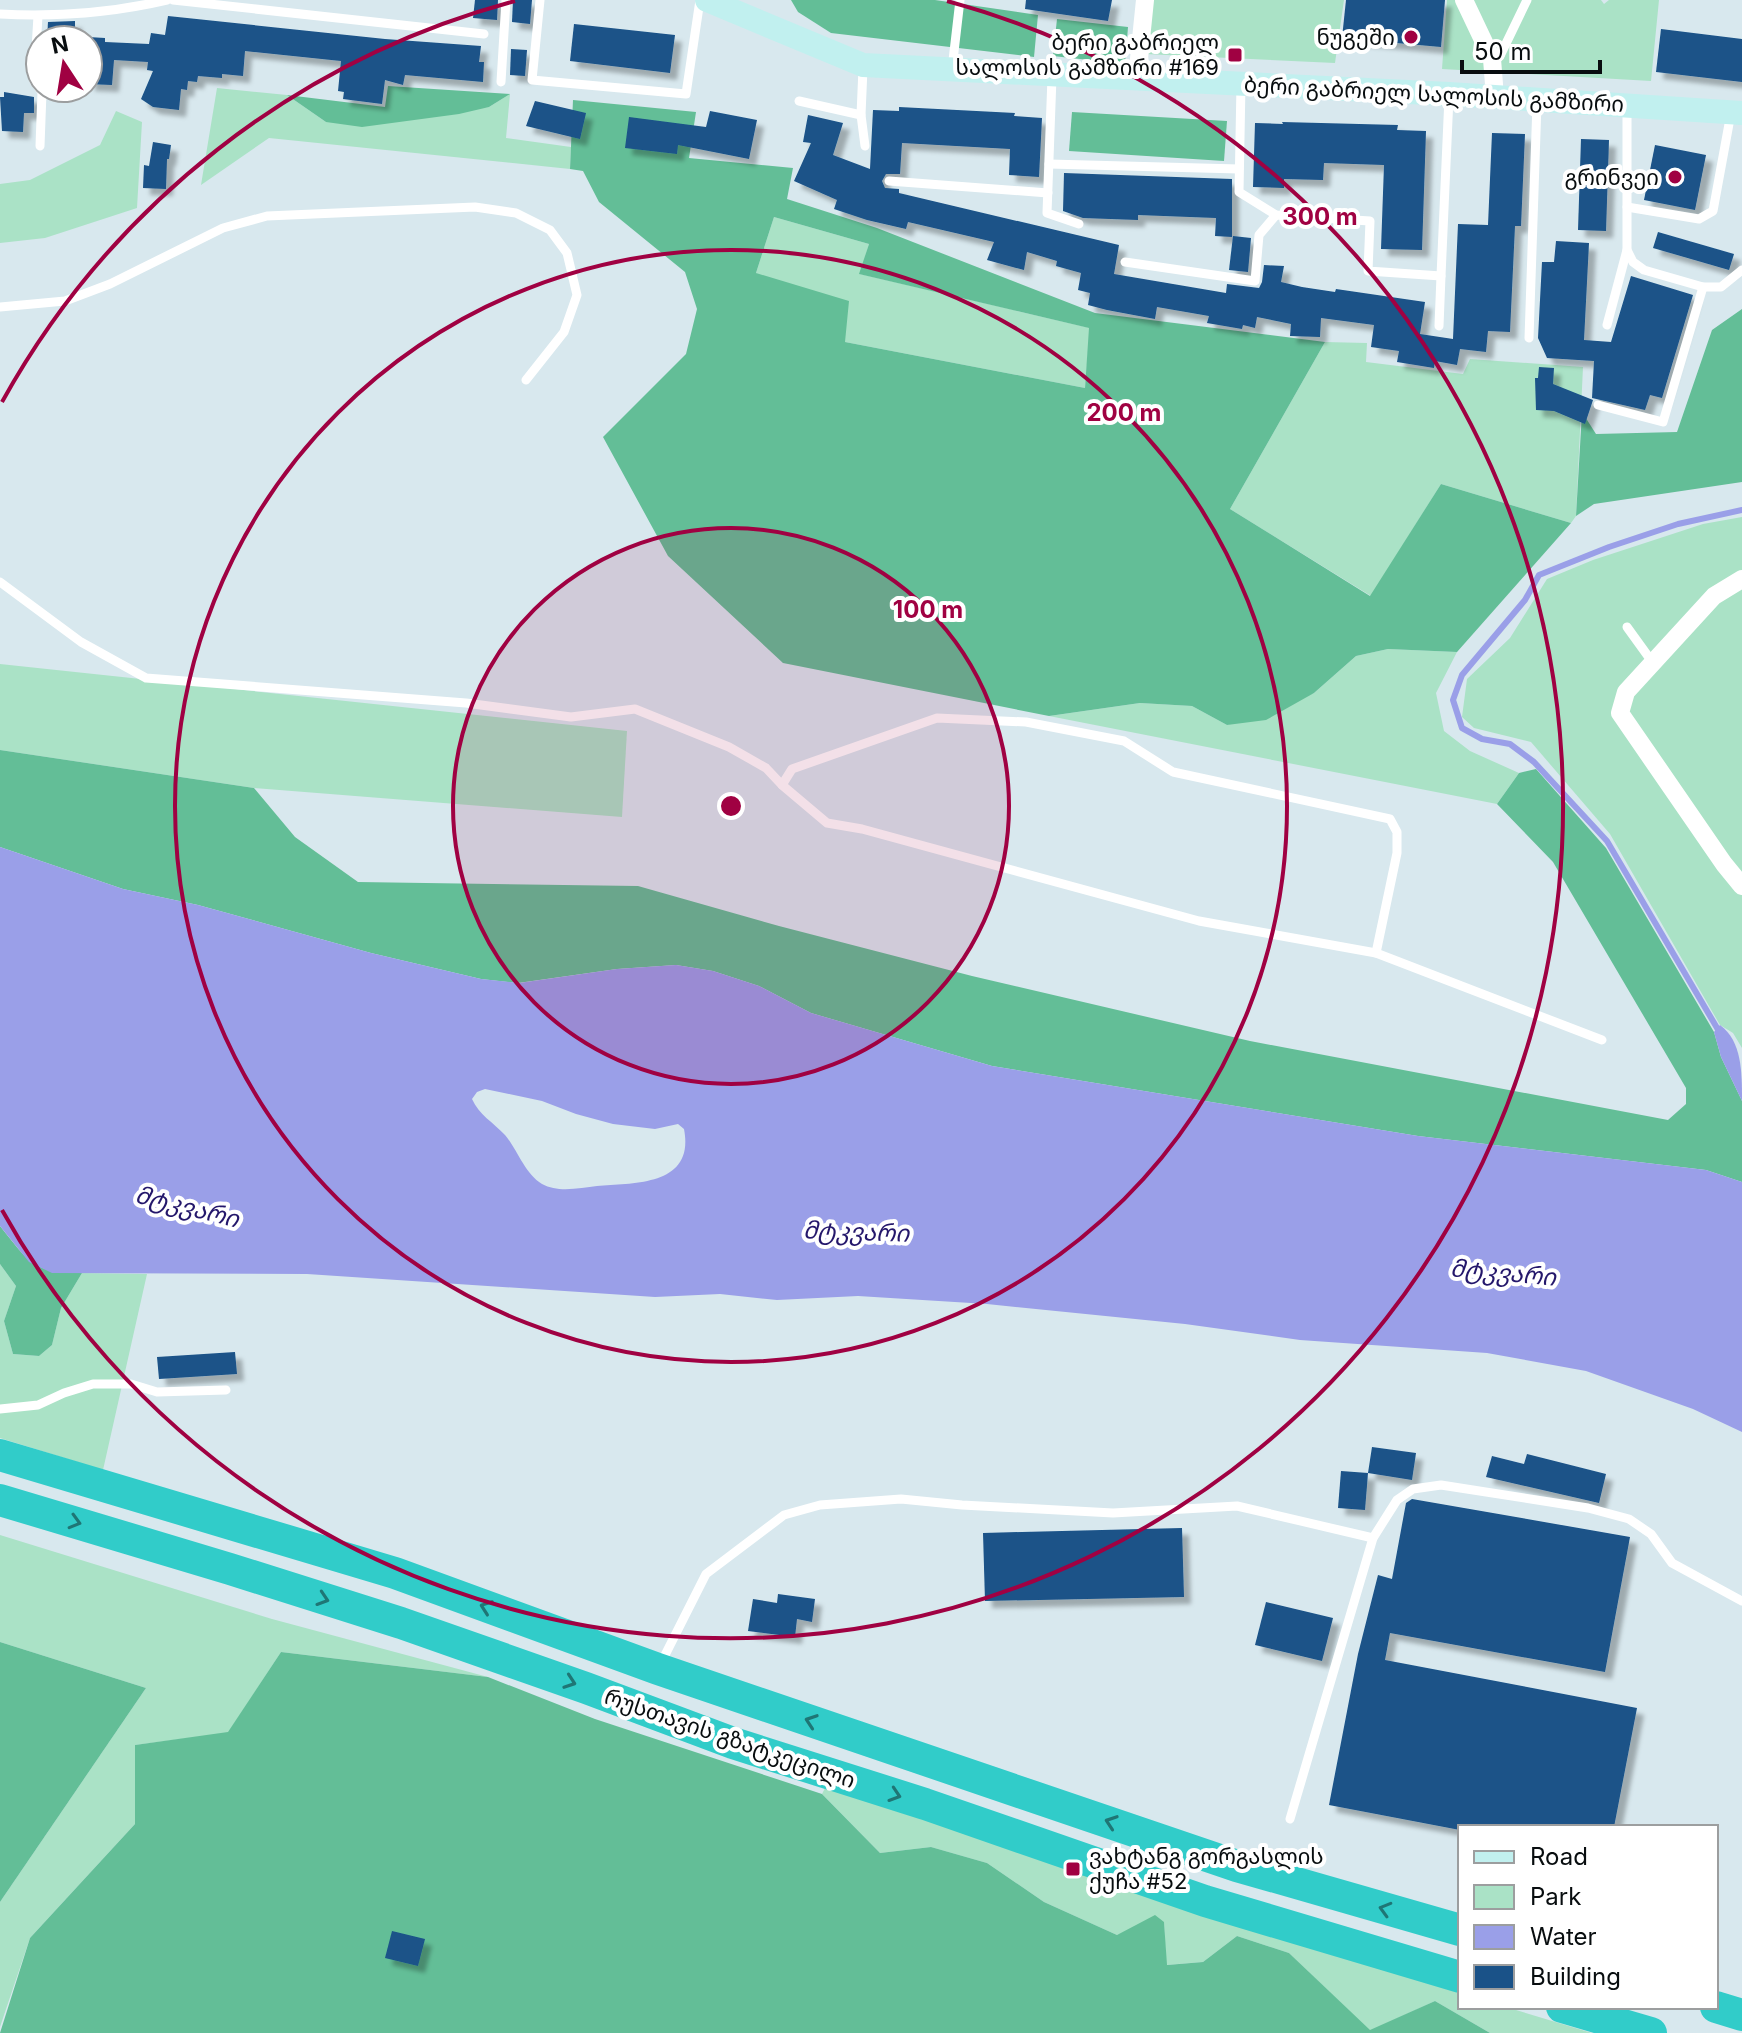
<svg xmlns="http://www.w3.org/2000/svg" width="1742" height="2033" font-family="Inter,'Noto Sans Georgian',sans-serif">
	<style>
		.green { fill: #aae2c6 }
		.forest { fill: #63be97; fill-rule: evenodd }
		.water { fill: #9a9fe8; fill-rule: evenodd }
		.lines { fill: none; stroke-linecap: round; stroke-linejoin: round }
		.stream { stroke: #9a9fe8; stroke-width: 6 }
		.building { fill: #1a5288; filter: url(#shadow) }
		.lane { stroke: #fff; stroke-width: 9 }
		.street { stroke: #fff; stroke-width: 18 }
		.secondary { stroke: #c1f0ef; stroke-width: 24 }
		.highway { stroke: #31ccc9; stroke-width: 32 }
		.oneway { stroke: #1f7675 }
		.ring { fill: none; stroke: #a00142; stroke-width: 4 }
		.poi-dot { fill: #a00142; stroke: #fff; stroke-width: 3 }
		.labels { text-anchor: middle; stroke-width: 8; stroke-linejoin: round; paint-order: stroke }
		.poi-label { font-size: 22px; fill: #080d0f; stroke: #fff; text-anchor: end }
		.street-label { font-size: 22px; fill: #080d0f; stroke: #fff }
		.water-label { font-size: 24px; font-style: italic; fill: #24176b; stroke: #fff }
		.centre { fill: #a00142; stroke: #fff; stroke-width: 4 }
		.ring-label { font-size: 24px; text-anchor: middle; font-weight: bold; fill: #a00142; stroke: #fff; stroke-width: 8; stroke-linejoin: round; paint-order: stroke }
	</style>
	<defs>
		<filter id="shadow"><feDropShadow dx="7" dy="7" stdDeviation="2" flood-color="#0004"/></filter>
	</defs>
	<rect width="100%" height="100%" fill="#d8e8ee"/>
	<!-- green -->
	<g class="green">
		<path d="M1150 0H1344L1335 63 1145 54Z"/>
		<path d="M1447 0H1601L1604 4 1609 0H1659L1651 81 1442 69Z"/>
		<path d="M217 88 287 95 326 122 489 107 510 94 506 138 571 147 570 169 269 138 201 185Z"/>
		<path d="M116 111 142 122 137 208 45 238 0 243V184L30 180 100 145Z"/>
		<path d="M774 217 869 244 860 274 1090 328 1085 388 845 342 756 273Z"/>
		<path d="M1325 342 1367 343 1366 362 1463 374 1470 359 1583 367 1576 516 1571 523 1441 484 1371 596 1230 509Z"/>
		<path d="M1742 517V1048L1733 1033 1720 1025 1610 834 1531 742 1474 728 1462 717 1467 679 1510 638 1547 579 1593 560 1703 524Z"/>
		<path d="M1388 649 1457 652 1436 693 1444 731 1470 751 1519 773 1497 804 1049 716 1140 703 1192 706 1227 725 1314 693 1356 656Z"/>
		<path d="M0 664 627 731 622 817 254 788 0 750Z"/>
		<path d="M0 1264 16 1286 4 1321 13 1354 39 1356 52 1345 61 1308 82 1273 147 1274 103 1470 0 1438Z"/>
		<path d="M0 1535 272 1619 488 1677 281 1652 228 1733 135 1745V1824L30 1938 0 2027V1902L146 1688 0 1642Z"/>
		<path d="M827 1784 1218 1918 1460 1993V2007H1506L1592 2033H1490L1435 2001 1370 2031 1289 1953 1237 1936 1203 1962 1166 1965 1164 1922 1117 1935 1044 1902 987 1863 931 1847 880 1853 822 1794Z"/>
	</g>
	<!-- forest -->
	<g class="forest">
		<path d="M791 0H935L1038 15 1034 57 831 33 798 12Z"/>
		<path d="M1057 19 1128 27 1125 64 1053 56Z"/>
		<path d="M388 86 510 94 489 107 459 114 362 127 326 122 287 95 385 107Z"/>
		<path d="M573 100 696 112 689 158 793 168 787 199 877 228 1095 313 1325 342 1230 509 1370 596 1441 484 1571 523 1457 652 1388 649 1356 656 1314 693 1266 720 1227 725 1192 706 1140 703 1049 716 783 663 668 556 603 437 686 354 697 309 685 272 599 202 583 171 570 169ZM774 217 869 244 859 274 1089 328 1085 388 845 342 849 301 756 273Z"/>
		<path d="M1072 112 1227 121 1224 161 1069 151Z"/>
		<path d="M1742 309V482L1594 504 1576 516 1582 412 1596 434 1677 432 1712 330Z"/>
		<path d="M0 750 254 788 295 837 358 882 638 886 779 926 972 976 1250 1041 1668 1120 1686 1104V1088L1553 862 1497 804 1519 773 1536 769 1606 848 1714 1032 1721 1057 1742 1101V1182L1706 1170 1418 1136 992 1066 811 1013 759 986 713 971 676 965 617 969 518 983 481 979 371 953 198 905 123 889 0 847Z"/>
		<path d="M0 1226C29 1262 32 1273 82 1273L61 1308 52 1345 39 1356 13 1354 4 1321 16 1286 0 1264Z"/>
		<path d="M0 1642 146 1688 0 1902Z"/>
		<path d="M281 1652 488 1677 595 1719 822 1794 880 1853 931 1847 987 1863 1044 1902 1117 1935 1155 1915 1164 1922 1167 1965 1203 1962 1237 1936 1289 1953 1370 2030 1435 2001 1490 2033H0L30 1938 135 1824V1745L228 1732Z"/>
	</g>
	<!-- water -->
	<g class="water">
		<path d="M0 847 123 889 198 905 371 953 481 979 519 983 617 969 676 965 713 971 759 986 811 1013 992 1066 1418 1136 1706 1170 1742 1182V1432L1693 1409 1586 1371 1487 1353 1300 1340 1185 1324 987 1304 858 1296 777 1300 720 1294 655 1297 307 1274 52 1273 29 1262 0 1226ZM485 1089 542 1101 576 1114 613 1124 655 1129 678 1124 684 1129C695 1186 635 1183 597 1186 580 1188 558 1193 542 1184 525 1174 517 1149 505 1135 493 1122 479 1115 472 1099L477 1092Z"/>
		<path d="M1720 1025C1742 1041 1742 1072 1742 1101L1721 1057 1714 1032Z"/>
	</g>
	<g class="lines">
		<!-- stream -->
		<path class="stream" d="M1720 1033 1607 841 1534 762 1510 744 1482 739 1462 728 1453 700 1462 675 1525 600 1539 575 1609 547 1678 524 1742 510"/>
	</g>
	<!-- building -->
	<g class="building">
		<path d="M475 0H498L497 20 473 18Z"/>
		<path d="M513 0H532L530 24 512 22Z"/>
		<path d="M1026 0H1112L1108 21 1025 9Z"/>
		<path d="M1346 0H1445L1441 47 1342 38Z"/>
		<path d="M168 16 385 39 481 46 479 62H484L483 82 405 75 403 85 385 80 382 104 343 99 344 92 338 91 341 61 245 51 243 76 222 74V78L198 76 197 82 188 81 187 90 181 89 179 110 153 107 141 99 153 71 147 70 148 62 114 60 112 85 88 84V37L105 38V42L149 44 151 33 165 35Z"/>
		<path d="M75 21V40H47L48 22Z"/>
		<path d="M574 24 675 35 670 73 570 61Z"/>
		<path d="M1661 29 1742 39V82L1656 72Z"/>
		<path d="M511 49 527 50 525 76 510 75Z"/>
		<path d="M4 92 34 97V113H24L23 132 2 131 0 97H4Z"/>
		<path d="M535 101 586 113 580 139 526 126Z"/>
		<path d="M899 107 1015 113 1014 116 1042 118 1039 177 1009 175 1010 149 902 143 900 174H886L882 181 885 188 899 189V193L1119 245 1114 274 1226 293 1227 284 1259 288 1262 282 1264 265 1284 266 1281 282 1302 287 1335 292 1336 289 1425 302 1420 334 1453 339 1458 224 1488 225 1492 133 1525 134 1521 226H1515L1510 332 1488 331 1486 352 1460 349 1457 365 1435 361 1434 368 1397 362 1399 351 1371 347 1374 325 1321 318 1320 337 1290 336 1291 324 1257 317 1255 328 1243 325 1242 329 1207 323 1209 316 1157 307 1155 319 1107 310 1088 305 1090 293 1078 290 1081 273 1056 266 1057 261 1027 252 1024 270 987 260 994 242 908 222 906 229 867 220 834 209 837 200 794 181 811 143 803 142 808 115 843 123 833 155 870 169 873 110 899 111Z"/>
		<path d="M710 111 757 120 749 159 678 145 677 154 625 148 629 117 706 127Z"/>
		<path d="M1282 122 1398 125 1397 130 1426 131 1422 250 1381 249 1384 165 1324 163 1323 180 1284 179V188L1253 187 1255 123 1283 124Z"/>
		<path d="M1581 139 1609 140 1606 231 1578 230Z"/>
		<path d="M153 142 171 145 169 159H167L166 189 143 188 144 165 149 166Z"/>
		<path d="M1655 145 1706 155 1695 210 1644 200Z"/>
		<path d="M1064 173 1232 179V237L1215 236 1216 218 1138 215V220L1083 218 1063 211Z"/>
		<path d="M1658 232 1734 254 1729 270 1653 248Z"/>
		<path d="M1233 236 1251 238 1248 272 1229 270Z"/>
		<path d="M1556 241 1589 243 1584 340 1611 342 1631 276 1693 295 1662 398 1650 395 1645 410 1592 398 1594 361 1547 358 1538 338 1542 262H1554Z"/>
		<path d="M1539 367 1554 368 1553 384 1593 400 1585 424 1554 411 1536 410 1535 378H1538Z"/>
		<path d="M235 1352 237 1374 159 1379 157 1357Z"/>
		<path d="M1372 1447 1416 1453 1412 1480 1368 1473Z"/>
		<path d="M1527 1454 1606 1474 1599 1503 1486 1477 1492 1456 1524 1464Z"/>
		<path d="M1341 1471 1368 1473 1365 1510 1338 1508Z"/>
		<path d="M1412 1499 1630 1537 1605 1672 1390 1633 1385 1660 1637 1708 1614 1827H1460V1830L1329 1805 1358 1654 1378 1575 1392 1579 1406 1503Z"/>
		<path d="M1182 1528 1184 1597 985 1601 983 1533Z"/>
		<path d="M778 1594 815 1599 812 1622 797 1619 795 1637 748 1631 753 1599 777 1603Z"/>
		<path d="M1266 1602 1333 1618 1322 1661 1255 1645Z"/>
		<path d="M392 1931 425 1939 418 1966 385 1958Z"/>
	</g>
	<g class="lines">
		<!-- lane -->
		<g class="lane">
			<path d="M173 0 484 34"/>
			<path d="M540 0 532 80 686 94 700 0"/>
			<path d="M0 14C57 17 111 13 167 0"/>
			<path d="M38 16 34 81 42 92 40 146"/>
			<path d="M1492 59 1500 56 1527 0"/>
			<path d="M863 68 861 115 865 146"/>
			<path d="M952 69 960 0"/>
			<path d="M1052 77 1047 213 1079 224"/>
			<path d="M501 82 506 0"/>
			<path d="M1241 84 1239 192 1276 215 1370 221 1368 271 1441 276 1449 97"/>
			<path d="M799 101 861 115"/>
			<path d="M1627 108V250L1633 262 1644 270 1703 287H1721L1742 270"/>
			<path d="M1049 164 1239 169"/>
			<path d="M889 181 1048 193"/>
			<path d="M1627 207 1699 219 1713 211 1731 113"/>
			<path d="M1125 262 1255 281 1259 235 1276 215"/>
			<path d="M0 307 65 301 110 284 223 228 267 216 475 207 516 213 550 230 567 253 577 295 564 332 526 380"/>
			<path d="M1607 325 1627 250"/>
			<path d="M1439 326 1441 276"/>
			<path d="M1529 338 1537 103"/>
			<path d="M1598 405 1663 422 1703 287"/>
			<path d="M0 582 81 642 146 678 466 703 571 717 635 709 729 747 766 768 782 785 827 823 862 829 1199 921 1376 953 1602 1040"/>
			<path d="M1627 627 1653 663"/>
			<path d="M782 785 792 769 937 718 1026 722 1124 741 1173 772 1390 819 1397 832V853L1376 953"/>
			<path d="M0 1409 38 1405 64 1393 93 1384H131L157 1392 226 1390"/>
			<path d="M661 1663 706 1574 784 1515 820 1505 901 1499 962 1505 1113 1513 1237 1506 1373 1538"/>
			<path d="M1290 1819 1373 1538 1397 1500 1413 1489 1441 1485 1588 1508 1629 1519 1651 1534 1672 1563 1742 1601"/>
		</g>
		<!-- street -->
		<g class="street">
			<path d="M1464 0 1492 59 1495 97"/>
			<path d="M1137 78 1145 0"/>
			<path d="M1742 579 1714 596 1626 692 1620 713 1724 864 1742 886"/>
		</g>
		<!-- secondary -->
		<path class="secondary" d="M707 0 863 65 1449 94 1742 113"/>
		<!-- highway -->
		<g class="highway">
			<path d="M0 1455 395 1573 658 1669 1237 1866 1460 1930"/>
			<path d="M0 1500 230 1569 401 1623 586 1688 733 1743 925 1804 1205 1901 1460 1977"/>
			<path d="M1562 2007 1651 2033"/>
			<path d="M1716 2007 1742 2015"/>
		</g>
	</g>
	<!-- one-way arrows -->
	<defs><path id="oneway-chevron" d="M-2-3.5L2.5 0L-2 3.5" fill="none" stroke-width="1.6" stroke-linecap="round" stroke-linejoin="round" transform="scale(2)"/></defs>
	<g class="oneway">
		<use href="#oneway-chevron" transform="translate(75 1522) rotate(16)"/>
		<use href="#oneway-chevron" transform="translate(323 1599) rotate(18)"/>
		<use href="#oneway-chevron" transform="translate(486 1607) rotate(-160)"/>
		<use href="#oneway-chevron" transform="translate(570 1682) rotate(19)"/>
		<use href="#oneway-chevron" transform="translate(811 1721) rotate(-161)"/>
		<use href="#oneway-chevron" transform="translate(895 1795) rotate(18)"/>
		<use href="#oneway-chevron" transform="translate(1111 1822) rotate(-161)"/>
		<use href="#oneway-chevron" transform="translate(1385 1909) rotate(-164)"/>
	</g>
	<!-- distance rings -->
	<circle cx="731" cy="806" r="278" fill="#a00142" fill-opacity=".12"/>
	<g class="ring">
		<circle cx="731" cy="806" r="278"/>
		<circle cx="731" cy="806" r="556"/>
		<path d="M2 402A833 833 0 0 1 515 1M947 1A833 833 0 1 1 2 1210"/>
	</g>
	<!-- markers -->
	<g class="poi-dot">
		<circle cx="1411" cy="37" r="8"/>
		<rect x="1227" y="47" width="16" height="16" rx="4"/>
		<circle cx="1675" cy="177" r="8"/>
		<rect x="1065" y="1861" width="16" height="16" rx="4"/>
	</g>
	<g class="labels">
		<!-- poi labels -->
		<g class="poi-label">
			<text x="1395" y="45">ნუგეში</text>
			<text x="1219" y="50">ბერი გაბრიელ<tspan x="1219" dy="25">სალოსის გამზირი #169</tspan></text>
			<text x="1659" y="185">გრინვეი</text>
			<text x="1089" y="1864" text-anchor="start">ვახტანგ გორგასლის<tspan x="1089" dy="25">ქუჩა #52</tspan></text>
		</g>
		<!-- street labels -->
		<g class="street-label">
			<text transform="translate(1434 94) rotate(3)" y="8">ბერი გაბრიელ სალოსის გამზირი</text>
			<text transform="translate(730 1738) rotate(19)" y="8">რუსთავის გზატკეცილი</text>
		</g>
		<!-- water labels -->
		<g class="water-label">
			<text transform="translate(187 1207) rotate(14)" y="8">მტკვარი</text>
			<text transform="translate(856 1232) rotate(2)" y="8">მტკვარი</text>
			<text transform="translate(1503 1273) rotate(5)" y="8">მტკვარი</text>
		</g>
	</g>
	<circle cx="731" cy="806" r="12" class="centre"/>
	<g class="ring-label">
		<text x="1320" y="225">300 m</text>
		<text x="1124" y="421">200 m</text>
		<text x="928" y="618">100 m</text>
	</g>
	<!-- legend -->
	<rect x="1458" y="1825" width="260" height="184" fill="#ffffff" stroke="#9c9e9f" stroke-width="2"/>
	<rect x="1474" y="1851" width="40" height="12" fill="#c1f0ef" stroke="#9c9e9f" stroke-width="2"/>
	<text x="1530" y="1865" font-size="24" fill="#080d0f">Road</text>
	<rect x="1474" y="1885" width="40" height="24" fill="#aae2c6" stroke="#9c9e9f" stroke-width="2"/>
	<text x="1530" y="1905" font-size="24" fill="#080d0f">Park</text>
	<rect x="1474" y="1925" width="40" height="24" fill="#9a9fe8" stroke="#9c9e9f" stroke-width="2"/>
	<text x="1530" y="1945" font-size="24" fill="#080d0f">Water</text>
	<rect x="1474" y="1965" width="40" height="24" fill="#1a5288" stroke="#9c9e9f" stroke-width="2"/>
	<text x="1530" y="1985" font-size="24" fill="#080d0f">Building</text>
	<!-- north arrow -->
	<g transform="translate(64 64) rotate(348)"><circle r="38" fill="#ffffff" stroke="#9c9e9f" stroke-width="2"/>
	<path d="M0-6L14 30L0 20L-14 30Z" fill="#a00142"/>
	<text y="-12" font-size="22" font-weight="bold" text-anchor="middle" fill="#080d0f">N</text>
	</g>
	<!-- scale -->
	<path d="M1462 60v12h138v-12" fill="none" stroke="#080d0f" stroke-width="4"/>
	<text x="1474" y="60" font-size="24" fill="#080d0f" stroke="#ffffff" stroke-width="6" paint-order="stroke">50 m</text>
</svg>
